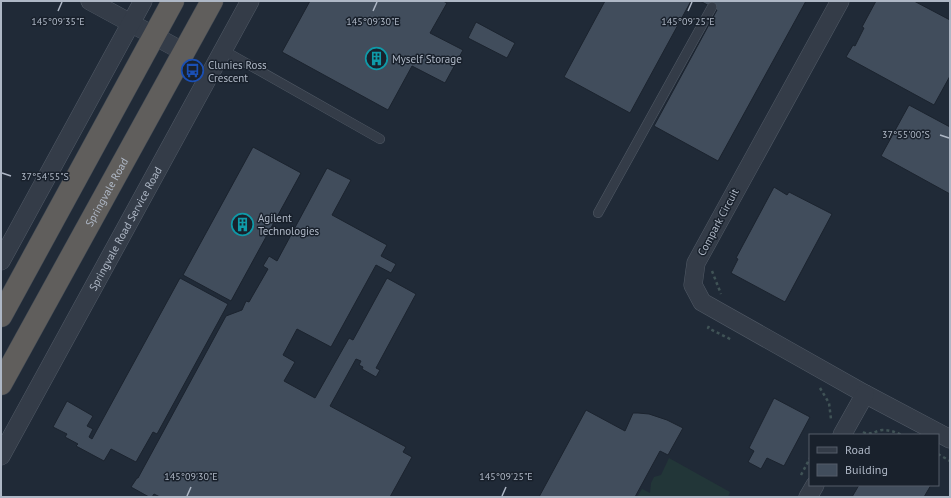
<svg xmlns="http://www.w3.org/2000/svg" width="951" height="498" font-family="'PT Sans',sans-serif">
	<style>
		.green { fill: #223638 }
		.building { fill: #414d5c; stroke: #1b232e }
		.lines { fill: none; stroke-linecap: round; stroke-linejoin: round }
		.service-casing { stroke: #515a66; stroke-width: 10 }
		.minor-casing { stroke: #515a66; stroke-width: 19 }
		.trunk-casing { stroke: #3e4752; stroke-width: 23 }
		.path { stroke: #405356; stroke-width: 2.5; stroke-dasharray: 3 3; stroke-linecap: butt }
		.service { stroke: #343c48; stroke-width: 9 }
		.minor { stroke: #343c48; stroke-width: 18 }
		.trunk { stroke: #605e5c; stroke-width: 22 }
		.ticks { fill: none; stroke: #aeb7c5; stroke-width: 1.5 }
		.labels { text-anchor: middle; stroke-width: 3; stroke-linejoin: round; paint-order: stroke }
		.poi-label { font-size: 11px; fill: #aeb7c5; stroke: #19212c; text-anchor: start }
		.street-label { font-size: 11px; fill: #aeb7c5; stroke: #19212c }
		.ticks-label { font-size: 10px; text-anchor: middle; fill: #aeb7c5; stroke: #19212c; stroke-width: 3; stroke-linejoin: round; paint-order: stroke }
	</style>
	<rect width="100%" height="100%" fill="#202a37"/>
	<!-- green -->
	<path class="green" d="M669 458 730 492 728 497H637L642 489 650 493 651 483 654 477 661 475Z"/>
	<!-- building -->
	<g class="building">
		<path d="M310 1H443L447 3 430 33 463 50 445 83 412 66 388 110 282 52Z"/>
		<path d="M605 1H691L630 113 564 77Z"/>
		<path d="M700 1H806L718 161 654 126 717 10Z"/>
		<path d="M876 1H914L950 20V76L934 105 846 57 853 45 855 46 864 28 862 27Z"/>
		<path d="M476 22 515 43 507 58 468 38Z"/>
		<path d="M909 105 950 127V194L881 156Z"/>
		<path d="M253 147 301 173 231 301 183 275Z"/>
		<path d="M327 168 351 180 332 215 387 245 381 256 396 264 391 273 376 265 331 347 297 329 283 355 295 362 284 381 315 398 349 338 353 340 387 278 416 294 376 368 380 370 376 377 362 369 363 367 359 365 361 361 356 359 330 406 406 447 403 452 412 457 390 497H160L154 494 152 497H149L131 487 137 478H138L226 316 242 310 246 301 249 302 268 269 263 266 269 256 277 261Z"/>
		<path d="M774 187 787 195 789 192 832 214 785 302 731 273 738 259 736 258Z"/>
		<path d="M180 278 228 304 157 434 153 432 136 462 111 449 104 461 76 446 78 444 65 437 67 434 53 427 67 401 93 416 87 426 93 429 89 437 92 439Z"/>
		<path d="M774 398 810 417 784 466 767 458 761 469 748 462 754 451 749 448Z"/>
		<path d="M586 410 625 431 633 413H638L649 414 667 420 683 428 668 455 660 451 635 497H539Z"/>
		<path d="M859 485H931L924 497H852Z"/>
	</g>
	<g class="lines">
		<defs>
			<g id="service">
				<path d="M223 50 380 139"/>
				<path d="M598 213 712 7"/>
			</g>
			<g id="minor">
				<path d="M90 1 184 52"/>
				<path d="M840 1 696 263 693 285 702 302 865 394 950 439"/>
				<path d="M1 261 143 1"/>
				<path d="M842 435 865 394"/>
				<path id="s1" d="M1 456 250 1"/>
				<path d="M808 497 815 485"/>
			</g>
			<g id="trunk">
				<path d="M1 316 173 1"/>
				<path id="s2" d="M1 384 212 1"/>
			</g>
		</defs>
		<!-- service casing -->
		<use href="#service" class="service-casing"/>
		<!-- minor casing -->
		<use href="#minor" class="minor-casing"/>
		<!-- trunk casing -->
		<use href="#trunk" class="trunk-casing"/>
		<!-- path -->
		<g class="path">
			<path d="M712 271 721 294"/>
			<path d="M709 326 708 328 732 340"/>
			<path d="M820 388 829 403 831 419"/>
			<path d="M863 432C870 436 875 431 882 430 890 430 895 432 902 435"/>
			<path d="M938 454 950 461"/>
			<path d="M801 475 810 458"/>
		</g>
		<!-- service -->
		<use href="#service" class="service"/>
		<!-- minor -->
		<use href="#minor" class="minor"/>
		<!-- trunk -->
		<use href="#trunk" class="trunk"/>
	</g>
	<!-- ticks -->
	<path class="ticks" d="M58 11 62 2M373 11 377 2M688 11 692 2M940 135 949 138M2 173 11 176M187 496 191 487M502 496 506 487"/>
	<!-- icons -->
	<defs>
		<symbol id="building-ring" viewBox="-11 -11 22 22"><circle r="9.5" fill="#19212c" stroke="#0f9aa8" stroke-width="1.5"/><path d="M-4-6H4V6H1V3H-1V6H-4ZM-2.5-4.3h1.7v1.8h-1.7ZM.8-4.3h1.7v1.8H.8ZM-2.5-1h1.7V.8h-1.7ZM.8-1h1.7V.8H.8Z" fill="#0f9aa8"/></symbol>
		<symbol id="bus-ring" viewBox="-11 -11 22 22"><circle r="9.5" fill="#19212c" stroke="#1a4fb4" stroke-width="1.5"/><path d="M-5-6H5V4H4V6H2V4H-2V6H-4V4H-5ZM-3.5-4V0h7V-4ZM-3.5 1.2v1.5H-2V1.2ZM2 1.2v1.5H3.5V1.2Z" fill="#1a4fb4"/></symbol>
	</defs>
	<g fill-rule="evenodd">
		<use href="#building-ring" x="364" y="46" width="25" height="25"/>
		<use href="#bus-ring" x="180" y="58" width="25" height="25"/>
		<use href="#building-ring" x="230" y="212" width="25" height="25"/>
	</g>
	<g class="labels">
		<!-- poi labels -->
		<g class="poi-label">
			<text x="392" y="63">Myself Storage</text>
			<text x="208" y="69">Clunies Ross<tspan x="208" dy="13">Crescent</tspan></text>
			<text x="258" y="222">Agilent<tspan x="258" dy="13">Technologies</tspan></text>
		</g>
		<!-- street labels -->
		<g class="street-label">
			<text dy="4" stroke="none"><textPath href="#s2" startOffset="219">Springvale Road</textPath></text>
			<text transform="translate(718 222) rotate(-62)" y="4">Compark Circuit</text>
			<text dy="4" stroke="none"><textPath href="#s1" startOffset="259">Springvale Road Service Road</textPath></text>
		</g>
	</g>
	<g class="ticks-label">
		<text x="373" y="25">145°09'30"E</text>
		<text x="688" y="25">145°09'25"E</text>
		<text x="58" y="25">145°09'35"E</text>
		<text x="906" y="138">37°55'00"S</text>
		<text x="45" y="180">37°54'55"S</text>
		<text x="191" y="480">145°09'30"E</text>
		<text x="506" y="480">145°09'25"E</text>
	</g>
	<!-- border -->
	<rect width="951" height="498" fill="none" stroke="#aeb7c5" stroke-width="4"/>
	<!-- legend -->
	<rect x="809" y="434" width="130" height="52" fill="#19212c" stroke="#555d69"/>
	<rect x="817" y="447" width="20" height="6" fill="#343c48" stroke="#555d69"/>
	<text x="845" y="454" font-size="12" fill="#aeb7c5">Road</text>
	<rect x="817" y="464" width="20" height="12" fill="#414d5c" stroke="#555d69"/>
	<text x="845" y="474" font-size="12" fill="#aeb7c5">Building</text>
</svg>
